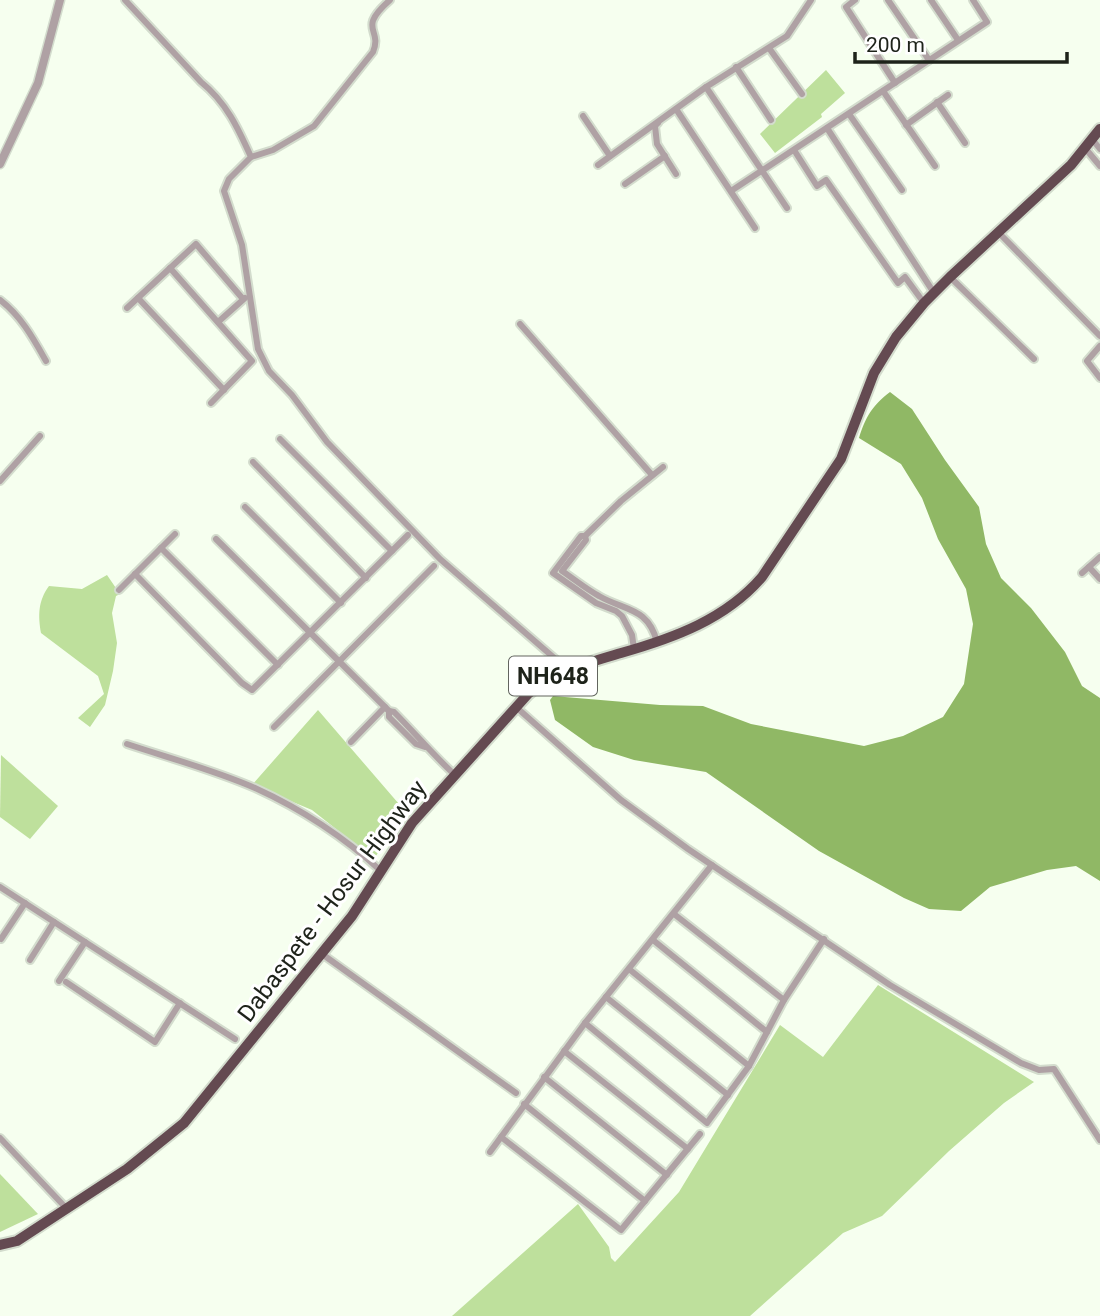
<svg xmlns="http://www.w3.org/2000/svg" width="1100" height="1316" font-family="Roboto,sans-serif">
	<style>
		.green { fill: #bee09c }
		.water { fill: #90b865 }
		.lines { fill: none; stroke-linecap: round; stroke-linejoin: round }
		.minor-casing { stroke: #d3dccd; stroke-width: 10 }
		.tertiary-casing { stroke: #d3dccd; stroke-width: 11 }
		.trunk-casing { stroke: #d3dccd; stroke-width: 14 }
		.minor { stroke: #afa1a4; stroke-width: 6 }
		.tertiary { stroke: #afa1a4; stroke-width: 8 }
		.trunk { stroke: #644a51; stroke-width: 10 }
		.labels { text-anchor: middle; stroke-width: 6; stroke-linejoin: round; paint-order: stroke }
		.shield { fill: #fff; stroke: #62655f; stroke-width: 2 }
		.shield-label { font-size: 23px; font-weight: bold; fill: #1e231a }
		.street-label { font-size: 24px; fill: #1e231a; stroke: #fff }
	</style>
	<rect width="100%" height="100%" fill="#f6ffef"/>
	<!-- green -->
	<g class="green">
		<path d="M826 70 845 93 821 114 822 117 775 153 760 134Z"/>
		<path d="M107 575 120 594 116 596 112 613 117 643 113 671 105 705 90 727 78 718 104 694 98 676 41 633C38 615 38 601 49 586L82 589Z"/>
		<path d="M318 710 405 811 374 859 312 810 252 785Z"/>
		<path d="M1 755 58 806 30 839 0 817Z"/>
		<path d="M878 985 1034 1082 1004 1103 949 1151 882 1216 843 1233 750 1316H452L578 1204 609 1247 611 1258 615 1262 679 1192 780 1025 823 1057Z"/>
		<path d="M0 1174 38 1214 0 1232Z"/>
	</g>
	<!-- water -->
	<path class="water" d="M890 392 912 409 945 460 979 507 986 544 1001 578 1031 608 1065 652 1082 686 1100 698V881L1076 866 1047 870 990 887 961 911 929 909 904 898 819 851 706 772 634 760 593 747 555 720 550 700 553 696 660 705 703 706 751 724 864 746 903 736 943 717 964 684 973 624 966 589 938 539 922 498 901 464 859 438C866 416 872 406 890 392Z"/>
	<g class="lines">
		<defs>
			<g id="minor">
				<path d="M125 0 201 82C226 102 238 128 251 157L229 179 224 191 242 245 258 349 269 371 292 395 327 442 440 559 567 669"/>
				<path d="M855 0 846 7 895 83"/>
				<path d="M888 0 929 60"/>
				<path d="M931 0 958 40"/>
				<path d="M769 48 802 94"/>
				<path d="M736 67 771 120"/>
				<path d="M706 87 787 208"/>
				<path d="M883 91 935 166"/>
				<path d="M937 102 965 143"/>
				<path d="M676 109 755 228"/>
				<path d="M849 114 902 190"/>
				<path d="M583 116 610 156"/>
				<path d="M658 123 655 126 657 144 676 174"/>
				<path d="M906 125 948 95"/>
				<path d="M827 128 934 293"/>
				<path d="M1092 139 1100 149"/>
				<path d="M1085 148 1100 166"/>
				<path d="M794 150 817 186 826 180 898 283 905 277 924 303"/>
				<path d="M251 157 273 150 314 126 373 52C383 28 356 30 390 0"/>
				<path d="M598 165 706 87 787 36 811 0"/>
				<path d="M625 184 665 156"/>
				<path d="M731 191 987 22 973 0"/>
				<path d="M999 233 1100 336"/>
				<path d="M170 268 252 361 211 403"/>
				<path d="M950 277 1034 359"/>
				<path d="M138 298 224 390"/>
				<path d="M0 300C21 316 33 338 46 361"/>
				<path d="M127 308 196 244 243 299"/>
				<path d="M218 322 245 298"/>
				<path d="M520 324 652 475"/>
				<path d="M1100 346 1087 361 1100 378"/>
				<path d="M280 439 392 551"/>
				<path d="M253 462 366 578"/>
				<path d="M0 481 40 436"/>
				<path d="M245 507 341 603"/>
				<path d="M585 536 586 540 562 571C574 579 586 589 599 596 625 611 648 607 657 642"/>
				<path d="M216 539 389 711 394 712C415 733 433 755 455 775"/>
				<path d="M161 548 278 665"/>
				<path d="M1089 567 1100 579"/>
				<path d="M1082 573 1100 557"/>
				<path d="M135 574 242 683 252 690 408 535"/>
				<path d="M119 590 175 534"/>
				<path d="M634 649 632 635 622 616 616 611 596 603 553 573 581 536H585L621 501 663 467"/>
				<path d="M516 707 621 800 688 849 890 985 1021 1063 1039 1070 1054 1069 1100 1140"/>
				<path d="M389 711V717L416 744 425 747"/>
				<path d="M274 727 434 566"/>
				<path d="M351 742 385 707"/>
				<path d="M127 744C169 758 214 770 255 788 301 809 344 837 381 871"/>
				<path d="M0 887 235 1039"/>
				<path d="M674 914 784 1000"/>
				<path d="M1 939 25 903"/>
				<path d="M653 940 767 1032"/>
				<path d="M322 954 516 1093"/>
				<path d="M30 960 54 922"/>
				<path d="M629 969 749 1066"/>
				<path d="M59 981 85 942"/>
				<path d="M66 982 155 1042 180 1003"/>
				<path d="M606 997 728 1095"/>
				<path d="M585 1023 707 1123 749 1066 784 1000 824 939"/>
				<path d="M564 1051 688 1149"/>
				<path d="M544 1077 667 1175"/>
				<path d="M524 1104 645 1201"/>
				<path d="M501 1137 621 1230 700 1134"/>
				<path d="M0 1138 67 1209"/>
				<path d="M490 1152 585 1023 712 865"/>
			</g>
			<path id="tertiary" d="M0 164 38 83 60 0"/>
			<path id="trunk" d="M0 1245 17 1241 127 1169 184 1123 352 916 412 823 528 694C556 671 587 663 621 653 674 638 726 619 762 577L841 459 874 373 896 337 924 303 950 277 1071 165 1100 129"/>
		</defs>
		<!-- minor casing -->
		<use href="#minor" class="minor-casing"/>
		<!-- tertiary casing -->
		<use href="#tertiary" class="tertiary-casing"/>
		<!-- trunk casing -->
		<use href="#trunk" class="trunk-casing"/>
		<!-- minor -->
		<use href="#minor" class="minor"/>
		<!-- tertiary -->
		<use href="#tertiary" class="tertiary"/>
		<!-- trunk -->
		<use href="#trunk" class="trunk"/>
	</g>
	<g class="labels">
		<!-- shield labels -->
		<rect class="shield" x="509" y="656.5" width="88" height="39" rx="5"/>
		<g class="shield-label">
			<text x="553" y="684">NH648</text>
		</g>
		<!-- street labels -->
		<g class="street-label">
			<text transform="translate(332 901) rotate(-53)" y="8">Dabaspete - Hosur Highway</text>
		</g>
	</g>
	<!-- scale -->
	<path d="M855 52v10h212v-10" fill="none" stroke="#1e231a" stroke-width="3.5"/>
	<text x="866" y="52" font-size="21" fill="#1e231a" stroke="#ffffff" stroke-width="5" paint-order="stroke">200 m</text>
</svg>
